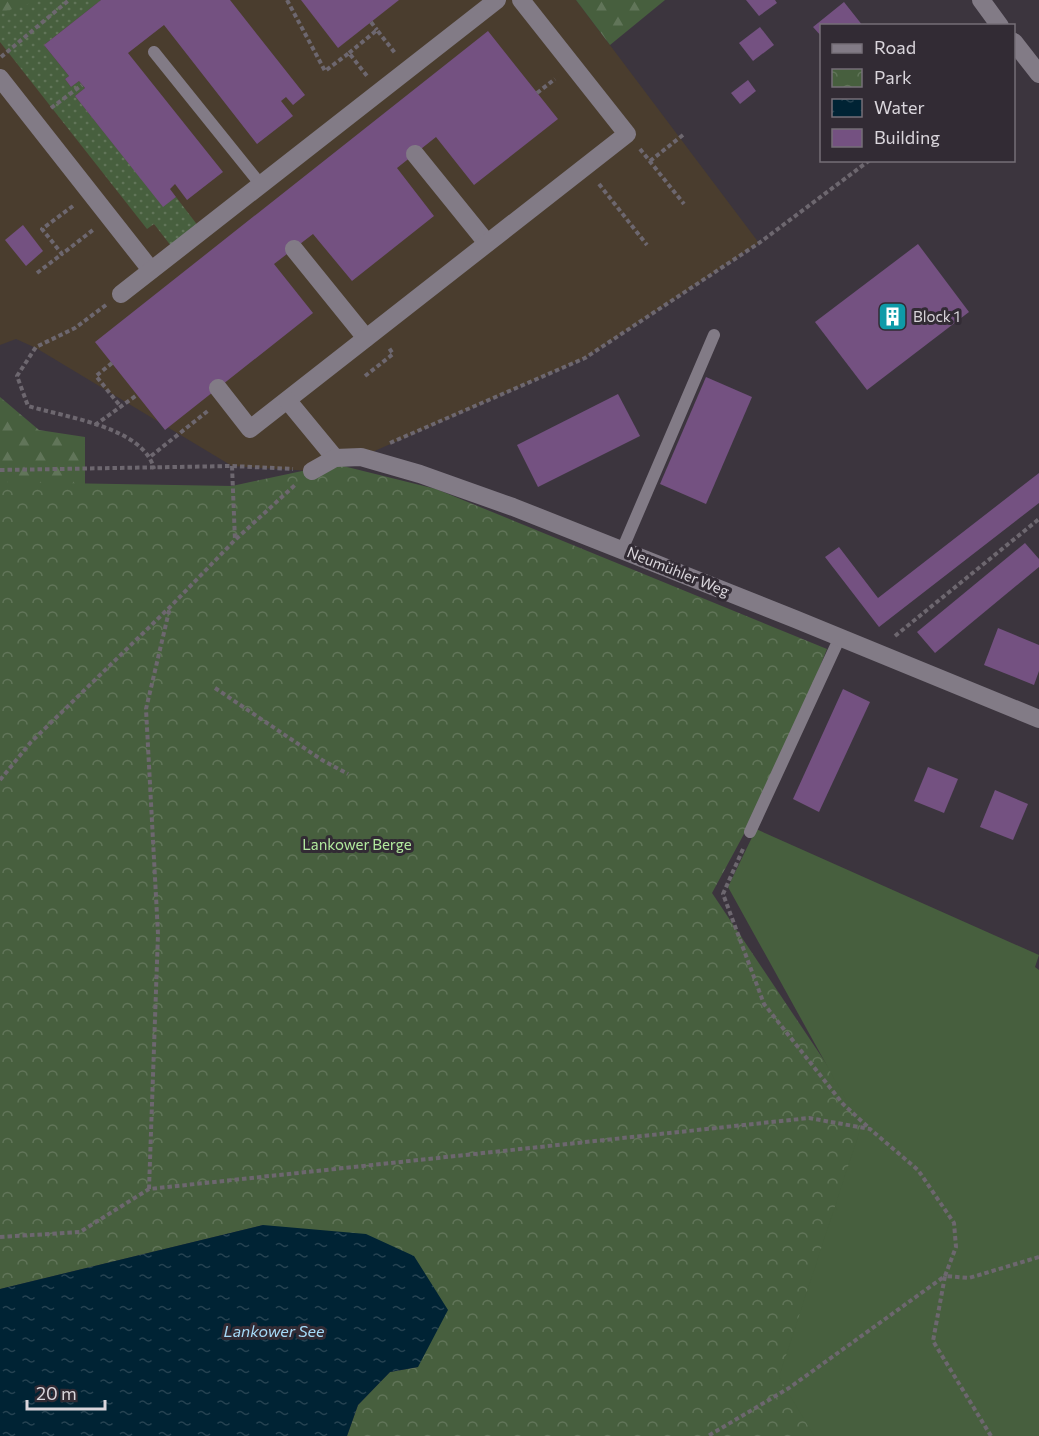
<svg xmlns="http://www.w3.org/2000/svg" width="1039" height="1436" font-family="Commissioner,sans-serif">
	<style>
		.education { fill: #4a3d2e }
		.grass { fill: url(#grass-dots) }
		.forest { fill: url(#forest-firs) }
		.park { fill: url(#park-crowns) }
		.garden { fill: #475f3e }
		.water { fill: url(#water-ripples) }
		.building { fill: #745181 }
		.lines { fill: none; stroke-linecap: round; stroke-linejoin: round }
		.path { stroke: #6d676f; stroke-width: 4; stroke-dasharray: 4.5 3; stroke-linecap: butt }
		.lane { stroke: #827b86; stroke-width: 12 }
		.street { stroke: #827b86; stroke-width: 18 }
		.secondary { stroke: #827b86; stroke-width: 18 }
		.labels { text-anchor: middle; stroke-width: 6; stroke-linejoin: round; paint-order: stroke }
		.poi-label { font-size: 15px; fill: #dad6dc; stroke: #322b34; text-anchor: start }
		.street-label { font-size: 15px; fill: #dad6dc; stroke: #322b34 }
		.park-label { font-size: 15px; fill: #b2ea9e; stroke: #322b34 }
		.water-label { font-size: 16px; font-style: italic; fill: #a5daf8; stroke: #322b34 }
	</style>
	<defs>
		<pattern id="grass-dots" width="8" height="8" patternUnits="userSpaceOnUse" patternTransform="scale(1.5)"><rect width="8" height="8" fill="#475f3e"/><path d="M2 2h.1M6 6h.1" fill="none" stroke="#617559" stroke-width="1.8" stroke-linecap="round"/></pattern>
		<pattern id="forest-firs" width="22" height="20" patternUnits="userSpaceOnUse" patternTransform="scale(1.5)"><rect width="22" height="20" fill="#475f3e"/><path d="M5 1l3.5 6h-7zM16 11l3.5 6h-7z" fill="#617559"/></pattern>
		<pattern id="park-crowns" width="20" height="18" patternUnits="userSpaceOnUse" patternTransform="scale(1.5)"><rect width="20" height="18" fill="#475f3e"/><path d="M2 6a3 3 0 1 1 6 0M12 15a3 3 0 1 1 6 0" fill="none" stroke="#617559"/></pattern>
		<pattern id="water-ripples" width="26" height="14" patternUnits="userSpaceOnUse" patternTransform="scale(1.5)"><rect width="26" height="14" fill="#002334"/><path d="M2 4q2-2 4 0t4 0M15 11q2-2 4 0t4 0" fill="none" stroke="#254251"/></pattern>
	</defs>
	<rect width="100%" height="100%" fill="#3c353e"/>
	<!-- education -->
	<path class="education" d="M0 0H576L759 243 585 358 361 457 312 471 232 466 36 348 16 339 0 345Z"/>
	<!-- grass -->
	<path class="grass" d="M0 0H101L44 45 69 76 65 79 71 87 79 81 85 88 75 96 163 206 176 197 202 231 175 251 154 224 147 229 0 42Z"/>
	<!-- forest -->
	<g class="forest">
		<path d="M0 0H40L0 13Z"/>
		<path d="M576 0H665L610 45Z"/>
		<path d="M0 397 39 430 85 437V485L0 531Z"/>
	</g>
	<!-- park -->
	<path class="park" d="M335 464 436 489 827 649 777 773 712 893 870 1129 817 1436H347L358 1405 390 1372 418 1367 263 1225 0 1289V482L232 486Z"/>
	<!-- garden -->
	<path class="garden" d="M756 829 1039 955 1035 967 1039 970V1436H814L779 1377 861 1127 728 887Z"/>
	<!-- water -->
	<path class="water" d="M263 1225 366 1234 414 1256 448 1310 418 1367 390 1372 358 1405 347 1436H0V1289Z"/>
	<!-- building -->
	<g class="building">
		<path d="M101 0H230L305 95 293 105 286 97 281 101 293 116 257 144 164 25 128 53 223 172 187 200 175 184 170 189 176 197 163 207 75 96 85 88 79 81 71 87 65 79 69 76 44 45Z"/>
		<path d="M301 0H399L338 48Z"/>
		<path d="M746 0H775L777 3 759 16Z"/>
		<path d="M844 2 863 26H822V37L813 27Z"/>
		<path d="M760 27 774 45 753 61 739 43Z"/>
		<path d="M488 31 558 119 474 185 436 137 397 168 434 216 352 281 313 234 274 264 313 313 165 430 95 342Z"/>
		<path d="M748 80 756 91 740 104 731 93Z"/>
		<path d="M23 225 43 251 26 266 5 240Z"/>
		<path d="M918 244 969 312 867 390 815 322Z"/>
		<path d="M706 377 752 397 706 504 660 484Z"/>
		<path d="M618 394 640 436 538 487 517 445Z"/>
		<path d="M1039 473V503L879 627 825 557 839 547 878 598Z"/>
		<path d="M1025 543 1039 559V567L935 653 917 632Z"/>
		<path d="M998 628 1039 645V671L1034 685 984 665Z"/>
		<path d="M843 689 870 702 819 812 793 799Z"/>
		<path d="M928 767 958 779 944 813 914 801Z"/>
		<path d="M995 790 1028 804 1013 840 980 827Z"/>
	</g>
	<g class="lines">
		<!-- path -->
		<g class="path">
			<path d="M287 0 325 71 349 53 367 76"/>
			<path d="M371 22 377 30"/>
			<path d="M349 53 377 30 395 53"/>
			<path d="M1 57 69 0"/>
			<path d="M537 93 555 79"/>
			<path d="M51 108 82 85"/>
			<path d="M640 149 684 204"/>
			<path d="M650 161 683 135"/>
			<path d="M599 184 647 245"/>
			<path d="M73 206 42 229 62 254 93 230"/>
			<path d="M37 273 62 254"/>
			<path d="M106 305 75 328 36 347 17 376 28 406C64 417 144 427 154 469"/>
			<path d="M112 363 96 376 121 407"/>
			<path d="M365 376 393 354 389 348"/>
			<path d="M95 425 137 395"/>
			<path d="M390 443 585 358 759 243 870 160"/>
			<path d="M151 456 209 410"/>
			<path d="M232 466 235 540"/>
			<path d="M0 470 232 466 293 469"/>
			<path d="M895 636 1039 519"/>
			<path d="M215 688 322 760 348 774"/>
			<path d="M0 780 31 742 170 607 235 540 295 485"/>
			<path d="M743 849 723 894 764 1004 843 1104 868 1127"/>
			<path d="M149 1189 158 934 146 709 170 607"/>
			<path d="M0 1237 80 1232 149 1189 809 1118 870 1129 918 1170 954 1223 956 1247 945 1276 789 1388 708 1436"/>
			<path d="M991 1436 933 1341 945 1276 969 1278 1039 1257"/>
		</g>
		<!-- lane -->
		<g class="lane">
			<path d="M154 52 261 185"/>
			<path d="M622 550 714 335"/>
			<path d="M750 832 840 637"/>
		</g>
		<!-- street -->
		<g class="street">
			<path d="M0 78 151 270"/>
			<path d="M415 154 487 243"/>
			<path d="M294 249 366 338"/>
			<path d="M121 294 497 0"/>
			<path d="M218 388 250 429 627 134 521 0"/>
			<path d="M288 401 335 458"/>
			<path d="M312 471 335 458 361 457 420 474 513 507 795 619 1039 719"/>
		</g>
		<!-- secondary -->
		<g class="secondary">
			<path d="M981 0 1000 26"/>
			<path d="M1014 42 1039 74"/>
		</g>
	</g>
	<!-- icons -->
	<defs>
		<symbol id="building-square" viewBox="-11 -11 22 22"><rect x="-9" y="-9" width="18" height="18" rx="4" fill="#0f9aa8" stroke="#322b34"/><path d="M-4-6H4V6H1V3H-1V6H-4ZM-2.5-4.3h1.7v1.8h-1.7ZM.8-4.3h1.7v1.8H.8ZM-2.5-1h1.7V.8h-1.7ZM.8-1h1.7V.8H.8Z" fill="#fff"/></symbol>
	</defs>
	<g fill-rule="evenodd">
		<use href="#building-square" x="876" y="300" width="33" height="33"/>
	</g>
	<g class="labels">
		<!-- poi labels -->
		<g class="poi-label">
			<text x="913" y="322">Block 1</text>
		</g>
		<!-- street labels -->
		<g class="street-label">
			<text transform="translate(678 572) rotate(22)" y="5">Neumühler Weg</text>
		</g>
		<!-- park labels -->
		<g class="park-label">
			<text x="357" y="850">Lankower Berge</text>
		</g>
		<!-- water labels -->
		<g class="water-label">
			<text x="274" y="1337">Lankower See</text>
		</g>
	</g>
	<!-- legend -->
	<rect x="820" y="24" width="195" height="138" fill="#322b34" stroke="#756f77" stroke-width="1.5"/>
	<rect x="832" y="44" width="30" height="9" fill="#827b86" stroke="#756f77" stroke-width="1.5"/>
	<text x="874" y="54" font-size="18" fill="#dad6dc">Road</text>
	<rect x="832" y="69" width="30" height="18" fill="url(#park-crowns)" stroke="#756f77" stroke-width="1.5"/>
	<text x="874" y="84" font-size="18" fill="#dad6dc">Park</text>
	<rect x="832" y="99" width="30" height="18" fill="url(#water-ripples)" stroke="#756f77" stroke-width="1.5"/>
	<text x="874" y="114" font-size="18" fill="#dad6dc">Water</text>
	<rect x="832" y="129" width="30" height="18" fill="#745181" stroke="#756f77" stroke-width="1.5"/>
	<text x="874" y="144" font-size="18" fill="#dad6dc">Building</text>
	<!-- scale -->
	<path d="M27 1400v9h78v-9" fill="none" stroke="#dad6dc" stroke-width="3"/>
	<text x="36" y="1400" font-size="18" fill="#dad6dc" stroke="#322b34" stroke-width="4.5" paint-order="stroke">20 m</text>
</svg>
